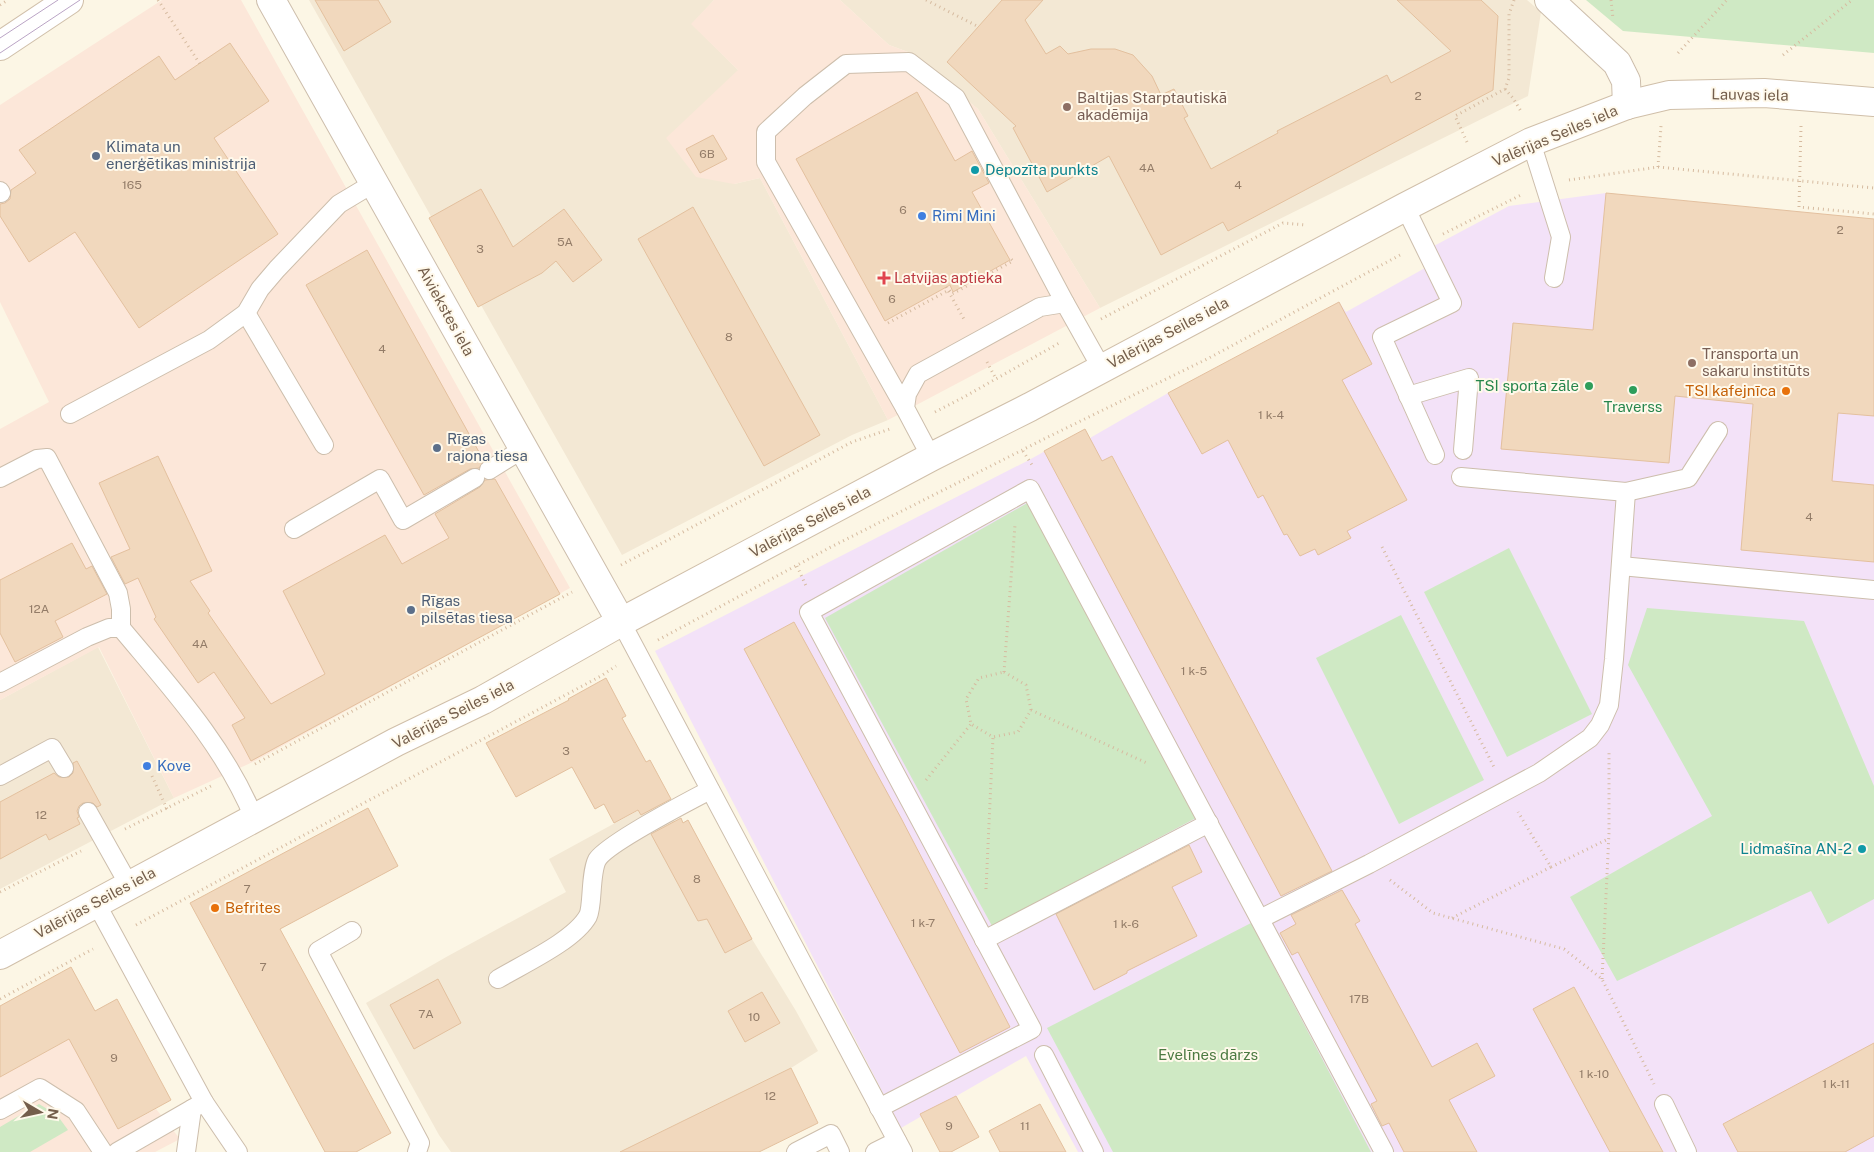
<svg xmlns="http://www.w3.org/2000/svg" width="1874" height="1152" font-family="'Public Sans',sans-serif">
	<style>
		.residential { fill: #f3e8d4 }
		.commercial { fill: #fce7d9 }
		.education { fill: #f3e2f8 }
		.green { fill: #cfe9c4 }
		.building { fill: #f1d8bd; stroke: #e3c09e }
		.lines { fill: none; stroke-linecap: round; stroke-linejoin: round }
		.lane-casing { stroke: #cdbeac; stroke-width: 20 }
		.street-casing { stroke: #cdbeac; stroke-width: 30 }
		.secondary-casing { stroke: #d0bfa9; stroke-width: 30 }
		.path { stroke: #d6bba0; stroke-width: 3; stroke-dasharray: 1 4; stroke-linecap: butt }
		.lane { stroke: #fff; stroke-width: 18 }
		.street { stroke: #fff; stroke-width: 28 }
		.secondary { stroke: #fff; stroke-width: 28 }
		.tram { stroke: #baa4c5; stroke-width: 1 }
		.education-dot { fill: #8d6e63; stroke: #fff9eb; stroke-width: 2 }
		.service-dot { fill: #5c6f8a; stroke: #fff9eb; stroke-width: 2 }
		.culture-dot { fill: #0f9aa8; stroke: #fff9eb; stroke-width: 2 }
		.shop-dot { fill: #3f7fe0; stroke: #fff9eb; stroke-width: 2 }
		.health-dot { fill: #e0444e; stroke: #fff9eb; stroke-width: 2 }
		.leisure-dot { fill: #2e9e5b; stroke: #fff9eb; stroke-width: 2 }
		.food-dot { fill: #e8710a; stroke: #fff9eb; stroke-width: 2 }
		.labels { text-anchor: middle; stroke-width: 4; stroke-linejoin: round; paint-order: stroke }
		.number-label { font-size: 12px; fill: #937c68 }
		.street-label { font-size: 15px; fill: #745e4b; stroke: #fff9eb }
		.education-label { font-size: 15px; fill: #785e54; stroke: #fff9eb; text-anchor: start }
		.service-label { font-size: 15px; fill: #4e5e75; stroke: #fff9eb; text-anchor: start }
		.culture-label { font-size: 15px; fill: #0d838f; stroke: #fff9eb; text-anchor: start }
		.shop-label { font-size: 15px; fill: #366cbe; stroke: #fff9eb; text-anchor: start }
		.health-label { font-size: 15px; fill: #be3a42; stroke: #fff9eb; text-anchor: start }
		.leisure-label { font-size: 15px; fill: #27864d; stroke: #fff9eb; text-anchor: end }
		.food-label { font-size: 15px; fill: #c56008; stroke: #fff9eb; text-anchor: end }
		.park-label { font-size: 15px; fill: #4c7a42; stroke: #fff9eb }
	</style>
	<rect width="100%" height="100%" fill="#fcf6e5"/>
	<!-- residential -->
	<g class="residential">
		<path d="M309 0H714L692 24 738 70 734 184 760 178 888 420 852 435 622 555Z"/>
		<path d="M840 0H1527L1541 12 1528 96 1100 308 978 109 908 52 889 45Z"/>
		<path d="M98 647 174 798 0 889V700Z"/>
		<path d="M661 798 677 826 688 820 752 939 796 1011 818 1051 791 1068 620 1152H451L439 1135 366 1003 448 956 566 892 549 859Z"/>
	</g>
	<!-- commercial -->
	<g class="commercial">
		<path d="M162 0H241L570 588 255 761 174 798 99 647 0 700V429L49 402 0 302V105Z"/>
		<path d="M714 0H840L889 45 908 52 978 109 1100 308 888 420 760 178 734 184 696 177 666 138 738 70 691 24Z"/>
		<path d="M69 1039 118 1129 156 1109 180 1139 155 1152H0V1077Z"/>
	</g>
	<!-- education -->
	<path class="education" d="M1606 193 1874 219V1152H1078L1026 1056 901 1128 655 651 1029 460 1085 429 1090 438 1168 393 1339 302 1346 312 1425 268 1432 247 1509 206Z"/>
	<!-- green -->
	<g class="green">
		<path d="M1586 0H1874V53L1623 31Z"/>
		<path d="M1029 502 1196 818 992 926 825 618Z"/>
		<path d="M1509 548 1592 714 1507 757 1424 592Z"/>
		<path d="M1647 608 1804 621 1874 786V899L1828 924 1811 891 1617 981 1570 897 1712 816 1628 665Z"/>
		<path d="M1401 615 1484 780 1399 824 1316 658Z"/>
		<path d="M1251 923 1371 1152H1113L1047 1028Z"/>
		<path d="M39 1104 57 1115 68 1130 30 1152H0V1127Z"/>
	</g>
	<!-- building -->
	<g class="building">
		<path d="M315 0H378L391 22 344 51Z"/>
		<path d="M1002 0H1043L1025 20 1046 54 1060 46 1068 54 1091 49H1115L1133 55 1152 76 1161 95 1174 89 1188 116 1184 118 1211 169 1278 133 1277 131 1387 75 1391 83 1451 51 1397 0H1481L1498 16 1493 90 1228 231 1223 222 1161 255 1109 156 1047 192 1013 128 1016 126 947 62Z"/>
		<path d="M230 43 269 101 214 138 278 234 139 328 75 232 29 262 0 216V204L5 203 10 199 11 190 36 173 19 150 159 56 175 80Z"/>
		<path d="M917 92 955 161 972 151 989 183 972 192 1010 260 953 292 950 285 885 321 796 159Z"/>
		<path d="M713 135 727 159 700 173 686 149Z"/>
		<path d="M481 189 513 247 564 209 602 260 573 282 556 261 542 273 478 307 429 218Z"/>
		<path d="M1606 193 1874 219V416L1838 413 1832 481 1874 485V562L1741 550 1753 404 1675 396 1669 463 1501 449 1513 323 1593 330Z"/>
		<path d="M693 207 820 435 764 466 638 239Z"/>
		<path d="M367 250 484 461 479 468 470 469 424 495 306 285Z"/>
		<path d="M1339 302 1372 364 1342 380 1407 500 1347 531 1351 538 1318 555 1315 549 1300 556 1287 534 1284 535 1263 495 1258 498 1228 440 1202 454 1168 393Z"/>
		<path d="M1085 429 1102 461 1112 456 1332 871 1281 896 1044 451Z"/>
		<path d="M158 456 212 571 190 581 210 611 208 613 271 704 325 674 283 591 385 535 402 564 449 538 435 514 480 487 485 480 495 479 560 594 251 761 232 725 245 718 214 672 198 683 154 619 156 617 138 578 125 584 111 557 130 549 99 483Z"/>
		<path d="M72 543 86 569 92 566 107 594 55 621 63 637 15 662 0 633V580Z"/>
		<path d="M794 622 901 818 1010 1027 960 1053 744 649Z"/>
		<path d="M606 678 626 716 622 718 646 762 650 760 671 799 641 815 638 810 614 823 604 804 595 809 572 767 516 797 486 743 569 700 568 699Z"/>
		<path d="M77 761 101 805 97 807 93 803H83L79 806 77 811 79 817 77 818 80 824 49 840 46 834 0 859V802L54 773 59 777H69L73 773V763Z"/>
		<path d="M368 808 398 866 280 929 391 1133 356 1152H325L190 903Z"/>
		<path d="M681 818 683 823 688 820 752 939 725 953 707 919 698 921 651 834Z"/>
		<path d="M1189 845 1202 872 1172 887 1197 936 1127 971V973L1094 990 1056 914Z"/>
		<path d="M1342 890 1360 921 1355 924 1432 1067 1477 1043 1495 1076 1449 1100 1477 1152H1404L1389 1123 1382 1126 1371 1104 1377 1101 1298 952 1292 955 1280 933 1296 924 1291 915Z"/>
		<path d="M71 967 95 1011 117 999 171 1100 118 1129 69 1039 0 1077V1006Z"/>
		<path d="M438 979 461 1023 414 1049 390 1005Z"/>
		<path d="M1574 987 1663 1152H1610L1533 1009Z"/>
		<path d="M762 992 780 1023 745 1042 728 1011Z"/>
		<path d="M1874 1043V1136L1845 1152H1738L1723 1124Z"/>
		<path d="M791 1068 818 1123 759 1152H620Z"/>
		<path d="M956 1096 979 1137 951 1152H940L920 1114Z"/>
		<path d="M1040 1104 1066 1152H1000L989 1131Z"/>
	</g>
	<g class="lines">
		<defs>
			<g id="lane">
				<path d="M1531 142 1561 237 1554 278"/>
				<path d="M0 191 1 193"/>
				<path d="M1405 207 1452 303 1382 337 1435 455"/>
				<path d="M246 313 324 445"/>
				<path d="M1408 396 1469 378 1463 450"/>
				<path d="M905 408 766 162V132L805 96 846 64 909 62 956 98 1065 303 1102 369"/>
				<path d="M70 414 209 340 246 313 260 289 277 269 339 204 374 183"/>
				<path d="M931 457 905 408 907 394 918 374 1040 307 1065 303"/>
				<path d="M489 470 523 449"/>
				<path d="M1461 477 1626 492 1688 478 1718 431"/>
				<path d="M0 478 37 459 47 458 118 593 121 609V628"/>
				<path d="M294 529 380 479 403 520 475 478"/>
				<path d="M1621 566 1874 590"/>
				<path d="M621 622 903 1152"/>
				<path d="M0 683 87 637 109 628H121C171 688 224 745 254 818"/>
				<path d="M0 776 52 748 64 768"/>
				<path d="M88 812 129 885"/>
				<path d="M96 903 204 1102 238 1152"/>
				<path d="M1260 919 1369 864 1539 773 1590 738 1600 725 1609 705 1614 659 1626 492"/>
				<path d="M352 931 318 951 420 1143 417 1152"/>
				<path d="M984 940 1209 823"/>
				<path d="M498 979C523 964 574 941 588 916 593 906 590 874 597 860 606 844 689 801 710 790"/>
				<path d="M1044 1055 1094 1152"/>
				<path d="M1664 1104 1687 1152"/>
				<path d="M879 1108 1032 1029 809 612 1030 489 1384 1152"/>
				<path d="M0 1110 40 1088 76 1111 103 1152"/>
				<path d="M117 1152 204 1102"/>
				<path d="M186 1152 192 1109"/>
				<path d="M796 1152 831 1134 840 1152"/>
				<path d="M875 1152 897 1141"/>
			</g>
			<g id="street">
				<path d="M271 0 621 622"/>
				<path d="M1549 0 1617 63 1626 81 1627 105"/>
			</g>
			<g id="secondary">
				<path d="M0 46 69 0"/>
				<path d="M0 955 396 742 483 700 621 622 931 457 1030 407 1405 207 1531 142 1627 105 1669 95 1764 93 1874 102"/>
			</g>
		</defs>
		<!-- lane casing -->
		<use href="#lane" class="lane-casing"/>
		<!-- street casing -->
		<use href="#street" class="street-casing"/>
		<!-- secondary casing -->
		<use href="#secondary" class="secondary-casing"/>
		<!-- path -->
		<g class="path">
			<path d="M158 0 200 64"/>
			<path d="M926 0 979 27"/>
			<path d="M1611 0 1613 19"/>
			<path d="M0 5 8 0"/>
			<path d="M1678 53 1727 0"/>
			<path d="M1783 55 1852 0"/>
			<path d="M1505 89 1513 98 1522 113"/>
			<path d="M1801 126 1799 207 1874 214"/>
			<path d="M1467 142 1455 116 1505 89 1509 78V14L1514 0"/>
			<path d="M1658 167 1661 126"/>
			<path d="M1569 180 1658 167 1874 188"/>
			<path d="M1443 234 1523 194"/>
			<path d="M946 287 965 321"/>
			<path d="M1101 319 1283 223 1306 225"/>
			<path d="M888 323 949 290 952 294 1013 261 1011 259"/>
			<path d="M987 362 996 379"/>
			<path d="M935 412 964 397 1061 342"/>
			<path d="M1023 451 1032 465"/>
			<path d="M1382 547 1495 769"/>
			<path d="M621 565 852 442 890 429"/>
			<path d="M797 566 806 586"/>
			<path d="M658 640 829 548 1046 438 1209 358 1402 254"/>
			<path d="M1004 672 1015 525"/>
			<path d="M1004 672 1026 685 1031 710 1018 732 993 737 971 724 966 699 979 678Z"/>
			<path d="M1031 710 1149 764"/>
			<path d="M255 764 572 592"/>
			<path d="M152 776 167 809"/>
			<path d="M926 780 971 724"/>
			<path d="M125 829 211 786"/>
			<path d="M1551 867 1608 839"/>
			<path d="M1390 880 1433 913 1564 949 1602 979 1654 1084"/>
			<path d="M986 889 993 737"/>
			<path d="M0 892 81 851"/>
			<path d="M1452 918 1551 867 1518 812"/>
			<path d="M136 925 601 676 616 666"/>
			<path d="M1602 979 1609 833V753"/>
			<path d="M0 999 93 949"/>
		</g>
		<!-- lane -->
		<use href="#lane" class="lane"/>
		<!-- street -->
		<use href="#street" class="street"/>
		<!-- secondary -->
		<use href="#secondary" class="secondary"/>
		<!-- tram -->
		<g class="tram">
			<path d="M0 38 58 0"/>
			<path d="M0 53 80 0"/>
		</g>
	</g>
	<!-- markers -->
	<g class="education-dot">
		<circle cx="1067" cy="107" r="5"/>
		<circle cx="1692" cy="363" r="5"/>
	</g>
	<g class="service-dot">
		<circle cx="96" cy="156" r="5"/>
		<circle cx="437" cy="448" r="5"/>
		<circle cx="411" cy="610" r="5"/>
	</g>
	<g class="culture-dot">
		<circle cx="975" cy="170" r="5"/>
		<circle cx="1862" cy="849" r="5"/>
	</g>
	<g class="shop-dot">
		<circle cx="922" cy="216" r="5"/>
		<circle cx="147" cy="766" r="5"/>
	</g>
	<path class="health-dot" d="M881.5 270.5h5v5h5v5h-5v5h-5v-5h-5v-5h5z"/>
	<g class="leisure-dot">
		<circle cx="1589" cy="386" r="5"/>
		<circle cx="1633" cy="390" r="5"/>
	</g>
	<g class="food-dot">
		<circle cx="1786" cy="391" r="5"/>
		<circle cx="215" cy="908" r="5"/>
	</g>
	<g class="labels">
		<!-- number labels -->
		<g class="number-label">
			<text x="1418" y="100">2</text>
			<text x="707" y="158">6B</text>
			<text x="1147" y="172">4A</text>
			<text x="132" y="189">165</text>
			<text x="1238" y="189">4</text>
			<text x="903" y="214">6</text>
			<text x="1840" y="234">2</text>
			<text x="565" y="246">5A</text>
			<text x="480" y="253">3</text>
			<text x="892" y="303">6</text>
			<text x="729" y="341">8</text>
			<text x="382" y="353">4</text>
			<text x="1271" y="419">1 k-4</text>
			<text x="1809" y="521">4</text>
			<text x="39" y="613">12A</text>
			<text x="200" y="648">4A</text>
			<text x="1194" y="675">1 k-5</text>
			<text x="566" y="755">3</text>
			<text x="41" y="819">12</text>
			<text x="697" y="883">8</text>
			<text x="247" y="893">7</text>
			<text x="923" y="927">1 k-7</text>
			<text x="1126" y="928">1 k-6</text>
			<text x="263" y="971">7</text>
			<text x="1359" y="1003">17B</text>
			<text x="426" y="1018">7A</text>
			<text x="754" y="1021">10</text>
			<text x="114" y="1062">9</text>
			<text x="1594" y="1078">1 k-10</text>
			<text x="1836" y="1088">1 k-11</text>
			<text x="770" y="1100">12</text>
			<text x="949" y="1130">9</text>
			<text x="1025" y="1130">11</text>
		</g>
		<!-- street labels -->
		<g class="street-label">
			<text transform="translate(1750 95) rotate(1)" y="5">Lauvas iela</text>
			<text transform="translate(1555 136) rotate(-23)" y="5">Valērijas Seiles iela</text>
			<text transform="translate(446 311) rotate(61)" y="5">Aiviekstes iela</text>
			<text transform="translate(1168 333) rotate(-28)" y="5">Valērijas Seiles iela</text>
			<text transform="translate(810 522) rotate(-28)" y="5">Valērijas Seiles iela</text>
			<text transform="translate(453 714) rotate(-27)" y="5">Valērijas Seiles iela</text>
			<text transform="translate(95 903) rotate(-28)" y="5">Valērijas Seiles iela</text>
		</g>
		<!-- education labels -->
		<g class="education-label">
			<text x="1077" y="103">Baltijas Starptautiskā<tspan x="1077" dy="17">akadēmija</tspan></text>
			<text x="1702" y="359">Transporta un<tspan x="1702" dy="17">sakaru institūts</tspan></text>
		</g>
		<!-- service labels -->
		<g class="service-label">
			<text x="106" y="152">Klimata un<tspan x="106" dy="17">enerģētikas ministrija</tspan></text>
			<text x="447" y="444">Rīgas<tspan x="447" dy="17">rajona tiesa</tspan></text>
			<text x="421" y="606">Rīgas<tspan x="421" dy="17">pilsētas tiesa</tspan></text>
		</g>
		<!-- culture labels -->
		<g class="culture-label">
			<text x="985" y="175">Depozīta punkts</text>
			<text x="1852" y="854" text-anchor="end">Lidmašīna AN-2</text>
		</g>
		<!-- shop labels -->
		<g class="shop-label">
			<text x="932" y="221">Rimi Mini</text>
			<text x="157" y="771">Kove</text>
		</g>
		<!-- health labels -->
		<g class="health-label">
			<text x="894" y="283">Latvijas aptieka</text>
		</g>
		<!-- leisure labels -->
		<g class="leisure-label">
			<text x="1579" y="391">TSI sporta zāle</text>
			<text x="1633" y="412" text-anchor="middle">Traverss</text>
		</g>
		<!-- food labels -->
		<g class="food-label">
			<text x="1776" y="396">TSI kafejnīca</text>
			<text x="225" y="913" text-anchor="start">Befrites</text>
		</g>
		<!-- park labels -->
		<g class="park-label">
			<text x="1208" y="1060">Evelīnes dārzs</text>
		</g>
	</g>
	<!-- north arrow -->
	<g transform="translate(40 1112) rotate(99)" stroke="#fff9eb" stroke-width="4" paint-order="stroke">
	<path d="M0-4L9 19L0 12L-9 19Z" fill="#745e4b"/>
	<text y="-8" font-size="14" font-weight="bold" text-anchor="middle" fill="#745e4b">N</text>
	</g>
</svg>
